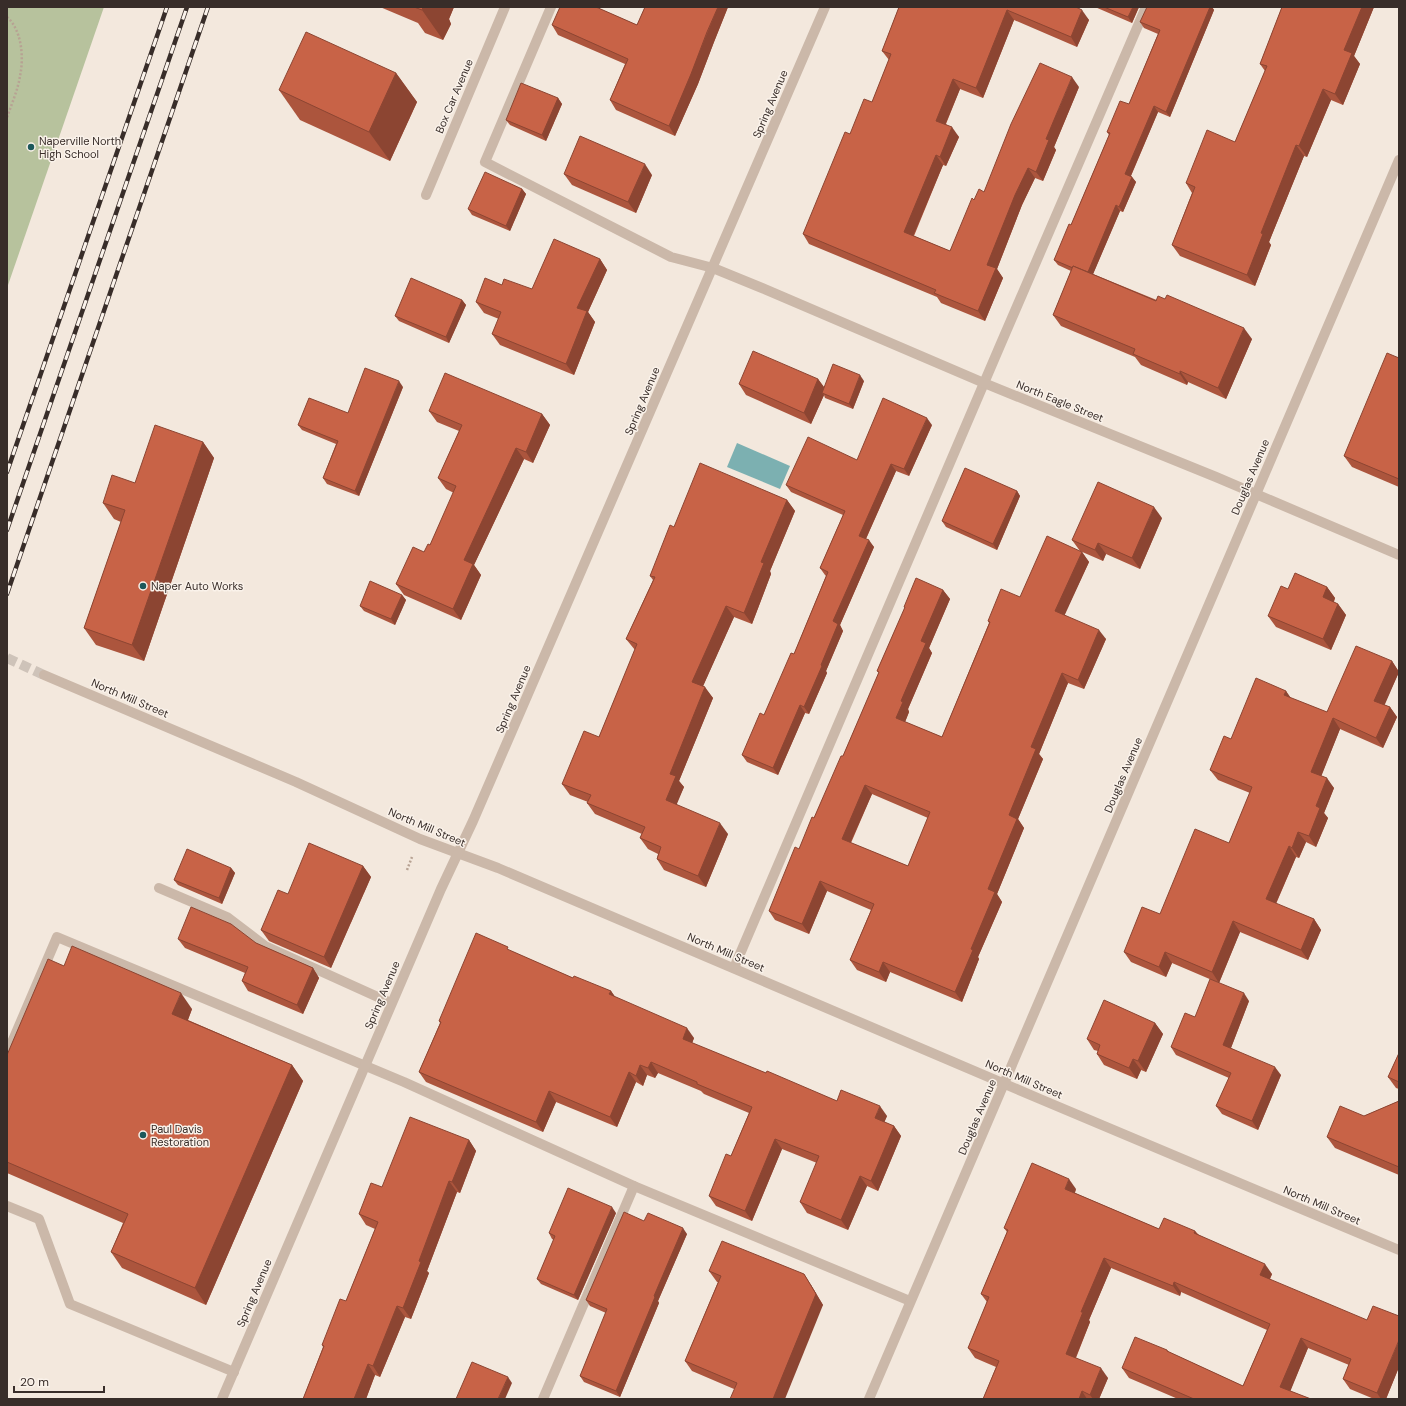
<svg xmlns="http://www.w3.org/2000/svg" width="1406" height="1406" font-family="'DM Sans',sans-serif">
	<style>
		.green { fill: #b7c29d }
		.water { fill: #7cb0b1 }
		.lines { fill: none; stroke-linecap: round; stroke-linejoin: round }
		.minor-tunnel { stroke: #cec3b9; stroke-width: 10; stroke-dasharray: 10 5; stroke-linecap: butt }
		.path { stroke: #b7a293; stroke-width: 2.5; stroke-dasharray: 2 2; stroke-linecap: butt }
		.service { stroke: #cbb8a9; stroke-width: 10 }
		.minor { stroke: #cbb8a9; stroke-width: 10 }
		.rail-casing { stroke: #382d29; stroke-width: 4.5 }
		.rail { stroke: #faf2ea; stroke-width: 3; stroke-dasharray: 9; stroke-linecap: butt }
		.wall { fill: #ac553d; fill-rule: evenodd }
		.shaded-wall { fill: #8c4532 }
		.building { fill: #c86347; stroke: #8c4532; fill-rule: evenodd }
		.poi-dot { fill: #1d585b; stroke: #faf2ea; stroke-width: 1.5 }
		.labels { text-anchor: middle; stroke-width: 3; stroke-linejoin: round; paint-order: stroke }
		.street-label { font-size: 11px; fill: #382d29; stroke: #faf2ea }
		.poi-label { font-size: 11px; fill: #382d29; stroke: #faf2ea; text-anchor: start }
	</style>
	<rect width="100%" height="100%" fill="#f3e8dd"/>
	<!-- green -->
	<path class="green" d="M7 7H104L7 288Z"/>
	<!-- water -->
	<path class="water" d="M737 443 790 466 780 489 727 467Z"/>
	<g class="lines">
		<!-- minor-tunnel -->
		<path class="minor-tunnel" d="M7 658 44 675"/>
		<!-- path -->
		<g class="path">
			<path d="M7 17C22 30 24 58 20 76 18 90 11 105 7 118"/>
			<path d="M407 870 412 857"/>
		</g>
		<!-- service -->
		<g class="service">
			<path d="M551 7 485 162 671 257 713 268"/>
			<path d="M159 888 227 917 265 946 391 1003"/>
			<path d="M734 968 999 348 1146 7"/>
			<path d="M7 1054 57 937 404 1082 634 1186 910 1301"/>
			<path d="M7 1206 39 1219 70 1304 234 1372"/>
			<path d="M543 1399 634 1186"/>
		</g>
		<!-- minor -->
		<g class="minor">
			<path d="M426 195 505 7"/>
			<path d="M713 268 762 288 984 383 1216 477 1399 555"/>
			<path d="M44 675 296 782 420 839 498 868 1040 1099 1399 1250"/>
			<path d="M222 1399 441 889 473 821 825 7"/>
			<path d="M869 1399 1399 160"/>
		</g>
		<defs>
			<g id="rail">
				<path d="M7 472 167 7"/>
				<path d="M7 530 187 7"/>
				<path d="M7 594 208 7"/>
			</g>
		</defs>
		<!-- rail casing -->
		<use href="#rail" class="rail-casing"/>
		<!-- rail -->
		<use href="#rail" class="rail"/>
	</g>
	<!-- wall -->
	<g class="wall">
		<path d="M380 7H454L449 19 451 24 443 40 425 33 418 23Z"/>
		<path d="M645 7H728L714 42 698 84 675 136 616 110 610 100 625 64 558 35 552 25 600 9 637 25Z"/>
		<path d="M899 7H1076L1089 20 1077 47 1014 20 983 98 960 89 946 124 959 137 946 166 943 165 914 236 950 251 974 200 984 192 1079 87 1054 147 1056 150 1043 181 1035 178 1022 205 997 269 1003 278 985 321 941 303 937 297 809 244 803 234 850 134 872 102 889 60 882 51Z"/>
		<path d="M1095 7H1139L1132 23Z"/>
		<path d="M1210 7H1212L1214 10 1170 117 1158 112 1131 176 1136 182 1123 212 1120 211 1093 274 1252 339 1226 399 1188 382 1187 385 1141 365 1135 357 1061 326 1053 315 1071 271 1058 265 1054 260 1071 225 1109 135 1107 132 1129 104 1158 34 1144 28 1140 22Z"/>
		<path d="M1282 7H1374L1354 56 1360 64 1343 105 1331 100 1307 157 1304 156 1269 242 1271 245 1255 286 1180 256 1172 245 1192 193 1186 183 1235 142 1265 71 1260 64Z"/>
		<path d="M396 73 417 102 390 161 300 120 279 90Z"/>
		<path d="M558 98 562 104 546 141 510 125 506 120Z"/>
		<path d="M564 174 652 175 636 213 572 185Z"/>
		<path d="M522 189 526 194 510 231 472 215 468 209Z"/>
		<path d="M600 259 607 270 588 312 595 322 574 375 500 345 492 334 499 319 484 313 476 302 502 285 532 289Z"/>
		<path d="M462 300 466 305 449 343 399 321 395 316Z"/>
		<path d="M1399 358V487L1352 467 1344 456Z"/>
		<path d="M818 379 824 387 864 381 853 409 825 398 824 395 811 424 746 395 739 384Z"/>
		<path d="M403 387 359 496 327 484 323 478 336 444 302 430 298 425 348 413Z"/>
		<path d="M429 411 542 414 550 425 533 463 524 459 474 565 481 575 461 620 404 595 396 584 430 545 454 493 446 489 438 478 459 431 437 422Z"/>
		<path d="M932 425 909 476 896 471 866 539 874 547 840 625 843 631 826 671 827 673 809 714 805 713 778 775 747 762 742 755 764 715 794 654 826 576 825 575 820 568 843 515 791 492 786 485 857 460Z"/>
		<path d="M203 442 214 458 144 661 96 645 84 628 121 522 114 519 103 503Z"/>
		<path d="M1017 491 1020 496 997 550 946 527 942 521Z"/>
		<path d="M787 500 795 511 770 571 771 574 752 624 734 617 703 686 713 698 679 781 684 787 676 804 728 834 706 887 664 870 657 859 658 854 648 849 640 838 642 834 595 814 587 803 588 802 570 795 562 784 599 737 635 650 626 639 653 580 650 576 674 527Z"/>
		<path d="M1162 518 1140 569 1106 554 1103 561 1080 551 1072 540Z"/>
		<path d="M1082 552 1089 562 1064 615 1106 639 1084 689 1068 683 1039 754 1043 759 1018 819 1024 828 997 894 1002 902 978 957 979 959 962 1002 890 972 886 982 857 970 850 960 871 910 827 891 809 934 775 920 769 911 814 818 843 756 879 673 877 671 905 608 904 607 943 590 950 599 929 648 932 653 908 709 909 712 905 722 942 737 989 623 988 621 1020 597ZM872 794 928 818 908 866 851 843Z"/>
		<path d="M1327 587 1335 598 1334 602 1338 604 1346 615 1331 650 1276 627 1268 616 1288 589Z"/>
		<path d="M402 595 406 600 395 625 364 611 360 606Z"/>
		<path d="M1392 661 1399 672 1384 705 1390 707 1397 717 1383 748 1340 729 1321 776 1334 788 1324 813 1328 818 1316 847 1306 842 1299 858 1296 857 1276 904 1314 919 1321 930 1308 960 1240 932 1219 983 1172 963 1166 977 1131 962 1124 952 1229 843 1250 793 1218 780 1210 770 1231 739 1286 691 1290 698 1327 712Z"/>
		<path d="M363 866 371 877 331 968 269 941 261 930Z"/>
		<path d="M231 868 235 873 222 904 178 885 174 880Z"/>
		<path d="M178 939 256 943 313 968 319 978 303 1014 248 991 242 981 245 973 185 948Z"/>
		<path d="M511 951 573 978 611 991 615 997 694 1038 692 1043 766 1073 837 1101 887 1116 884 1122 894 1126 901 1136 878 1191 867 1186 848 1230 807 1213 800 1202 817 1163 782 1149 752 1221 716 1206 709 1196 731 1156 749 1113 704 1094 701 1091 658 1073 655 1078 647 1075 643 1086 636 1082 617 1127 556 1102 543 1132 426 1082 419 1072 440 1023 439 1021Z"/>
		<path d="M64 966 192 1009 188 1020 292 1065 303 1081 206 1305 122 1268 111 1252 123 1223 7 1173V1055Z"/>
		<path d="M1249 1001 1231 1048 1281 1075 1258 1130 1222 1114 1216 1106 1229 1078 1176 1055 1171 1047 1195 1017Z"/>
		<path d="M1155 1023 1163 1034 1146 1072 1141 1070 1137 1079 1104 1065 1097 1054 1098 1051 1094 1050 1087 1039Z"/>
		<path d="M1399 1053V1089L1396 1088 1388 1077Z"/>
		<path d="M1399 1101V1175L1335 1148 1327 1137 1364 1116Z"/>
		<path d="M469 1140 476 1151 460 1193 457 1192 427 1271 429 1273 411 1319 405 1317 380 1377 375 1375 366 1399H303L323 1347 322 1345 346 1301 375 1229 366 1225 359 1214 382 1187Z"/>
		<path d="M1076 1189 1075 1193 1159 1229 1195 1231 1199 1235 1272 1274 1270 1279 1399 1367 1386 1399H1374L1350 1389 1343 1379 1349 1365 1308 1348 1290 1391 1311 1399H1178L1129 1378 1122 1368 1167 1350 1169 1352 1243 1386 1267 1330 1181 1292 1180 1296 1111 1268 1089 1320 1090 1322 1076 1358 1108 1378 1099 1399H983L996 1367 975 1358 968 1348 987 1302 981 1294 1007 1232 1004 1228Z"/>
		<path d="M616 1213 578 1300 541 1284 537 1279 554 1240 552 1239 549 1233Z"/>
		<path d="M644 1221 687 1234 658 1301 659 1303 620 1397 584 1382 580 1376 606 1313 590 1306 586 1300Z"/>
		<path d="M709 1271 811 1285 823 1305 734 1389 692 1371 685 1361 718 1282H717Z"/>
	</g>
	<!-- shaded-wall -->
	<g class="shaded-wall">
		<path d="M423 7H454L449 19 451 24 443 40 422 10Z"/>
		<path d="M718 7H728L714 42 698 84 675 136 669 126Z"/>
		<path d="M1133 7H1139L1132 23 1128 17Z"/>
		<path d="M1210 7H1212L1214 10 1170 117 1166 112Z"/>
		<path d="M1362 7H1374L1354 56 1360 64 1343 105 1335 94 1344 50Z"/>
		<path d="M1007 10 1014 20 983 98 976 88Z"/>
		<path d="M1082 10 1089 20 1077 47 1071 37Z"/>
		<path d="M396 73 417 102 390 161 369 132Z"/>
		<path d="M1072 77 1079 87 1054 147 1056 150 1043 181 1036 172 1046 139Z"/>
		<path d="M953 79 960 89 943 130 936 121Z"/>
		<path d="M1323 89 1331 100 1307 157 1299 146Z"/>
		<path d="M558 98 562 104 546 141 542 135Z"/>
		<path d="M1154 106 1158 112 1129 180 1125 174Z"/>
		<path d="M952 127 959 137 946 166 940 157Z"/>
		<path d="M1296 145 1304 156 1269 242 1271 245 1255 286 1247 275 1261 233Z"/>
		<path d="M936 155 943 165 911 241 904 232Z"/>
		<path d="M645 164 652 175 636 213 628 202Z"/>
		<path d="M1028 168 1035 178 1022 205 997 269 1003 278 985 321 978 311 987 265 1015 195Z"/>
		<path d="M1132 177 1136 182 1123 212 1119 207Z"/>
		<path d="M522 189 526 194 510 231 506 226Z"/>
		<path d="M1116 205 1120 211 1091 279 1087 274Z"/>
		<path d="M600 259 607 270 588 312 595 322 574 375 566 364 577 308Z"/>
		<path d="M462 300 466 305 449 343 446 337Z"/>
		<path d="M1244 328 1252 339 1226 399 1218 388Z"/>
		<path d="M1180 371 1188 382 1187 385 1180 374Z"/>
		<path d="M860 375 864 381 853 409 849 404Z"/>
		<path d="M818 379 826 390 822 393 824 395 811 424 804 413Z"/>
		<path d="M399 381 403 387 359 496 355 491Z"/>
		<path d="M542 414 550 425 533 463 526 452Z"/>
		<path d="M927 418 932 425 909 476 904 469Z"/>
		<path d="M203 442 214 458 144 661 132 645Z"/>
		<path d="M516 448 524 459 474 565 481 575 461 620 453 609 464 560Z"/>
		<path d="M891 464 896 471 864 543 859 536Z"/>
		<path d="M1017 491 1020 496 997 550 993 544Z"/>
		<path d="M787 500 795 511 770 571 771 574 752 624 744 613 761 562Z"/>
		<path d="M1154 507 1162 518 1140 569 1132 558Z"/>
		<path d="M869 540 874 547 840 625 843 631 826 671 827 673 809 714 804 707 821 665 833 621Z"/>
		<path d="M1098 543 1106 554 1103 561 1095 550Z"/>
		<path d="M1082 552 1089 562 1062 621 1055 611Z"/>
		<path d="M1327 587 1335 598 1331 608 1323 597Z"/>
		<path d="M943 590 950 599 929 648 932 653 908 709 909 712 903 727 896 718 901 701 921 641Z"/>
		<path d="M402 595 406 600 395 625 391 619Z"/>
		<path d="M1338 604 1346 615 1331 650 1323 639Z"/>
		<path d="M726 606 734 617 700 693 692 682Z"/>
		<path d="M1099 630 1106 639 1084 689 1078 680Z"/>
		<path d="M1392 661 1399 672 1382 711 1374 701Z"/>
		<path d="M1062 673 1068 683 1039 754 1043 759 1018 819 1024 828 997 894 1002 902 978 957 979 959 962 1002 955 992 971 949 988 889 1009 815 1031 747Z"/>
		<path d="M705 687 713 698 679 781 684 787 674 811 666 800 670 774Z"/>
		<path d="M1286 691 1293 701 1284 695Z"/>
		<path d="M800 705 805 713 778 775 773 768Z"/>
		<path d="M1390 707 1397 717 1383 748 1376 738Z"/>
		<path d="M1333 718 1340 729 1319 782 1311 772Z"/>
		<path d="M1327 778 1334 788 1324 813 1328 818 1316 847 1309 836 1316 806Z"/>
		<path d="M865 785 872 794 848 848 842 839Z"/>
		<path d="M720 823 728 834 706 887 698 876Z"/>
		<path d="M1298 832 1306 842 1299 858 1292 848Z"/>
		<path d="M1289 846 1296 857 1273 910 1266 899Z"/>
		<path d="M363 866 371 877 331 968 324 957Z"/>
		<path d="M231 868 235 873 222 904 219 898Z"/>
		<path d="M820 881 827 891 809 934 802 924Z"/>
		<path d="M1314 919 1321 930 1308 960 1301 950Z"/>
		<path d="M1233 921 1240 932 1219 983 1212 972Z"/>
		<path d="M1165 952 1172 963 1166 977 1159 967Z"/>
		<path d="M883 962 890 972 886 982 879 972Z"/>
		<path d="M313 968 319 978 303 1014 297 1005Z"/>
		<path d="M611 991 618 1001 609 994Z"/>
		<path d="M181 993 192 1009 184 1030 172 1014Z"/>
		<path d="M1244 993 1249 1001 1229 1053 1223 1045Z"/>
		<path d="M1155 1023 1163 1034 1146 1072 1138 1061Z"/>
		<path d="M687 1028 694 1038 690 1049 683 1039Z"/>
		<path d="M1133 1059 1141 1070 1137 1079 1129 1068Z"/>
		<path d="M651 1062 658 1073 655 1078 648 1068Z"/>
		<path d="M292 1065 303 1081 206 1305 195 1288Z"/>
		<path d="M640 1065 647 1075 643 1086 636 1076Z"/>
		<path d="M1275 1067 1281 1075 1258 1130 1252 1121Z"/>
		<path d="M629 1072 636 1082 617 1127 610 1117Z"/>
		<path d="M549 1091 556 1102 543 1132 536 1122Z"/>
		<path d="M880 1106 887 1116 882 1128 875 1118Z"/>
		<path d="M894 1126 901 1136 878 1191 871 1181Z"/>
		<path d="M775 1139 782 1149 752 1221 745 1211Z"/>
		<path d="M469 1140 476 1151 460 1193 452 1182Z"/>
		<path d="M860 1176 867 1186 848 1230 841 1220Z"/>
		<path d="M1069 1179 1076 1189 1072 1199 1065 1189Z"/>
		<path d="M449 1181 457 1192 427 1271 429 1273 411 1319 403 1308 419 1261Z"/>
		<path d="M612 1207 616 1213 578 1300 574 1295Z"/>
		<path d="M683 1228 687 1234 658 1301 659 1303 620 1397 616 1391 654 1296Z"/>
		<path d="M1195 1231 1202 1241 1194 1233Z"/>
		<path d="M1104 1258 1111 1268 1089 1320 1090 1322 1073 1364 1066 1354 1081 1312Z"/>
		<path d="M1265 1264 1272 1274 1267 1285 1260 1275Z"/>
		<path d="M804 1274 811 1285 823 1305 785 1399H773Z"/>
		<path d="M1174 1282 1181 1292 1180 1296 1173 1286Z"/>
		<path d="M397 1306 405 1317 380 1377 373 1366Z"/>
		<path d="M1301 1338 1308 1348 1288 1397 1280 1387Z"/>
		<path d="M1399 1340V1367L1386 1399H1381L1377 1393Z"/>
		<path d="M368 1364 375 1375 366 1399H354Z"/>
		<path d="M1101 1368 1108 1378 1099 1399H1093L1090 1395Z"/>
		<path d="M508 1377 512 1383 505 1399H498Z"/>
		<path d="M1082 1391 1087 1399H1079Z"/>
	</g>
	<!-- building -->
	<g class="building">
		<path d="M414 7H423L422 10Z"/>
		<path d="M560 7H596L637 25 645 7H718L707 32 691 74 669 126 610 100 628 59 552 25Z"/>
		<path d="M899 7H1076L1082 10 1071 37 1007 10 976 88 953 79 936 121 952 127 940 157 936 155 904 232 950 251 972 198 974 200 979 189 984 192 1011 124 1040 63 1072 77 1046 139 1049 140 1036 172 1028 168 1015 195 987 265 996 268 978 311 934 293 936 290 803 234 845 132 850 134 864 99 872 102 891 54 882 51Z"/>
		<path d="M1104 7H1133L1128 17Z"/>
		<path d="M1147 7H1210L1166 112 1154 106 1125 174 1132 177 1119 207 1116 205 1088 272 1073 266V268L1054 260 1069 224 1071 225 1110 133 1107 132 1120 101 1129 104 1160 30 1140 22Z"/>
		<path d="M1282 7H1362L1344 50 1352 53 1335 94 1323 89 1299 146 1296 145 1261 233 1263 234 1247 275 1172 245 1195 187 1186 183 1207 130 1235 142 1267 66 1260 64Z"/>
		<path d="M306 32 396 73 369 132 279 90Z"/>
		<path d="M521 83 558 98 542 135 506 120Z"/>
		<path d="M580 136 645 164 628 202 564 174Z"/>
		<path d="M485 172 522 189 506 226 468 209Z"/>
		<path d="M554 239 600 259 577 308 587 311 566 364 492 334 501 312 476 302 485 278 502 285 504 279 532 289Z"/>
		<path d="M1073 266 1156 301 1158 296 1165 299 1167 295 1244 328 1218 388 1180 371V374L1133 354 1135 349 1053 315Z"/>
		<path d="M411 278 462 300 446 337 395 316Z"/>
		<path d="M753 351 818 379 804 413 739 384Z"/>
		<path d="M1387 353 1399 358V479L1344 456Z"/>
		<path d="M833 364 860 375 849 404 822 393Z"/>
		<path d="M365 368 399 381 355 491 323 478 338 441 298 425 309 398 348 413Z"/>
		<path d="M445 373 542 414 526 452 516 448 464 560 473 564 453 609 396 584 413 547 424 552 428 544 430 545 456 486 438 478 462 425 429 411Z"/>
		<path d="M883 398 927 418 904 469 891 464 859 536 869 540 833 621 838 624 821 665 822 666 804 707 800 705 773 768 742 755 760 713 764 715 791 653 794 654 828 572 820 568 845 511 786 485 808 437 857 460Z"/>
		<path d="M155 425 203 442 132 645 84 628 125 510 103 503 112 475 135 483Z"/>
		<path d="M700 463 787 500 761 562 764 563 744 613 726 606 692 682 705 687 670 774 676 776 666 800 720 823 698 876 657 859 661 847 640 838 645 827 587 803 591 795 562 784 584 731 599 737 637 644 626 639 655 577 650 576 670 525 674 527Z"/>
		<path d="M965 468 1017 491 993 544 942 521Z"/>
		<path d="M1098 482 1154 507 1132 558 1098 543 1095 550 1072 540Z"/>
		<path d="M1047 536 1082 552 1055 611 1099 630 1078 680 1062 673 1031 747 1036 749 1009 815 1017 819 988 889 995 892 971 949 973 950 955 992 883 962 879 972 850 960 874 904 820 881 802 924 769 911 795 847 799 849 812 817 814 818 841 756H843L879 672 877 671 905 607H904L916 578 943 590 921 641 926 643 901 701 903 702 896 718 942 737 990 622 988 621 1001 589 1020 597ZM865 785 930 812 908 866 842 839Z"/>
		<path d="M1295 573 1327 587 1323 597 1338 604 1323 639 1268 616 1281 586 1288 589Z"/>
		<path d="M370 581 402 595 391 619 360 606Z"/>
		<path d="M1356 646 1392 661 1374 701 1390 707 1376 738 1333 718 1311 772 1327 778 1316 806 1320 808 1309 836 1298 832 1292 848 1289 846 1266 899 1314 919 1301 950 1233 921 1212 972 1165 952 1159 967 1124 952 1142 907 1160 914 1195 829 1229 843 1252 787 1210 770 1224 736 1231 739 1256 678 1286 691 1284 695 1327 712Z"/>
		<path d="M309 843 363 866 324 957 261 930 278 890 288 894Z"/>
		<path d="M187 849 231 868 219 898 174 880Z"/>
		<path d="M191 907 231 924 256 943 313 968 297 1005 242 981 248 967 178 939Z"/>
		<path d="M476 933 508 947 507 949 573 978 574 976 611 991 609 994 687 1028 683 1039 766 1073 767 1071 837 1101 841 1090 880 1106 875 1118 894 1126 871 1181 860 1176 841 1220 800 1202 819 1156 775 1139 745 1211 709 1196 726 1154 731 1156 752 1107 697 1084V1082L651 1062 648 1068 640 1065 636 1076 629 1072 610 1117 549 1091 536 1122 419 1072 441 1022 439 1021Z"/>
		<path d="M72 946 181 993 172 1014 292 1065 195 1288 111 1252 128 1214 7 1162V1055L48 959 64 966Z"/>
		<path d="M1210 979 1244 993 1223 1045 1275 1067 1252 1121 1216 1106 1231 1073 1171 1047 1185 1013 1195 1017Z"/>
		<path d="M1104 1000 1155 1023 1138 1061 1133 1059 1129 1068 1097 1054 1100 1045 1087 1039Z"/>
		<path d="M1399 1053V1082L1388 1077Z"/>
		<path d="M1399 1101V1167L1327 1137 1340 1106 1364 1116Z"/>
		<path d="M410 1117 469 1140 452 1182 449 1181 419 1261 421 1262 403 1308 397 1306 373 1366 368 1364 354 1399H303L324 1346 322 1345 340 1299 346 1301 378 1222 359 1214 371 1183 382 1187Z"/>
		<path d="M1032 1163 1069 1179 1065 1189 1159 1229 1164 1218 1195 1231 1194 1233 1265 1264 1260 1275 1367 1320 1373 1306 1399 1316V1340L1377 1393 1343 1379 1351 1359 1301 1338 1280 1387 1311 1399H1194L1122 1368 1135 1337 1167 1350V1351L1243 1386 1270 1324 1174 1282 1173 1286 1104 1258 1081 1312H1083L1066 1354 1101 1368 1090 1395 1082 1391 1079 1399H983L999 1361 968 1348 989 1297 981 1294 1008 1230 1004 1228Z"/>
		<path d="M568 1188 612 1207 574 1295 537 1279 555 1236 549 1233Z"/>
		<path d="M624 1212 644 1221 648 1213 683 1228 654 1296 655 1297 616 1391 580 1376 607 1309 586 1300Z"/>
		<path d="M722 1241 804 1274 816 1294 773 1399H730L737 1383 685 1361 721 1276 709 1271Z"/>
		<path d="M472 1362 508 1377 498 1399H456Z"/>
	</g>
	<!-- markers -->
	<g class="poi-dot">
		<circle cx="31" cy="147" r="4"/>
		<circle cx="143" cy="586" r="4"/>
		<circle cx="143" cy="1135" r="4"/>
	</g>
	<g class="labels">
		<!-- street labels -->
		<g class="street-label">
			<text transform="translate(454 96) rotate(-67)" y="4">Box Car Avenue</text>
			<text transform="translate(770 104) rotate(-67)" y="4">Spring Avenue</text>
			<text transform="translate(642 401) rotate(-67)" y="4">Spring Avenue</text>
			<text transform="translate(1060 401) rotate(22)" y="4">North Eagle Street</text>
			<text transform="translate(1250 477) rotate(-67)" y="4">Douglas Avenue</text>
			<text transform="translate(130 698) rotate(23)" y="4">North Mill Street</text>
			<text transform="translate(513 699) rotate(-67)" y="4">Spring Avenue</text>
			<text transform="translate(1123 775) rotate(-67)" y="4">Douglas Avenue</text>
			<text transform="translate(427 827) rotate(23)" y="4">North Mill Street</text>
			<text transform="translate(726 952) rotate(23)" y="4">North Mill Street</text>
			<text transform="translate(382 995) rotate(-67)" y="4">Spring Avenue</text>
			<text transform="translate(1024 1079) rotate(23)" y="4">North Mill Street</text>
			<text transform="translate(977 1117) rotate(-67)" y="4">Douglas Avenue</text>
			<text transform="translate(1322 1205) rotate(23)" y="4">North Mill Street</text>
			<text transform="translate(254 1293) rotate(-67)" y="4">Spring Avenue</text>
		</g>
		<!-- poi labels -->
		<g class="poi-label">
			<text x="39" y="145">Naperville North<tspan x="39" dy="13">High School</tspan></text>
			<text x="151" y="590">Naper Auto Works</text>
			<text x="151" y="1133">Paul Davis<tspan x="151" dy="13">Restoration</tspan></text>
		</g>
	</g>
	<!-- border -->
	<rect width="1406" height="1406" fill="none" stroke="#382d29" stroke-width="16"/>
	<!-- scale -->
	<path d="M14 1386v6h90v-6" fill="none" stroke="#382d29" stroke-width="2"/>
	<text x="20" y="1386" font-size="12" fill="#382d29" stroke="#faf2ea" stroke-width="3" paint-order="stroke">20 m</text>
</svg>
